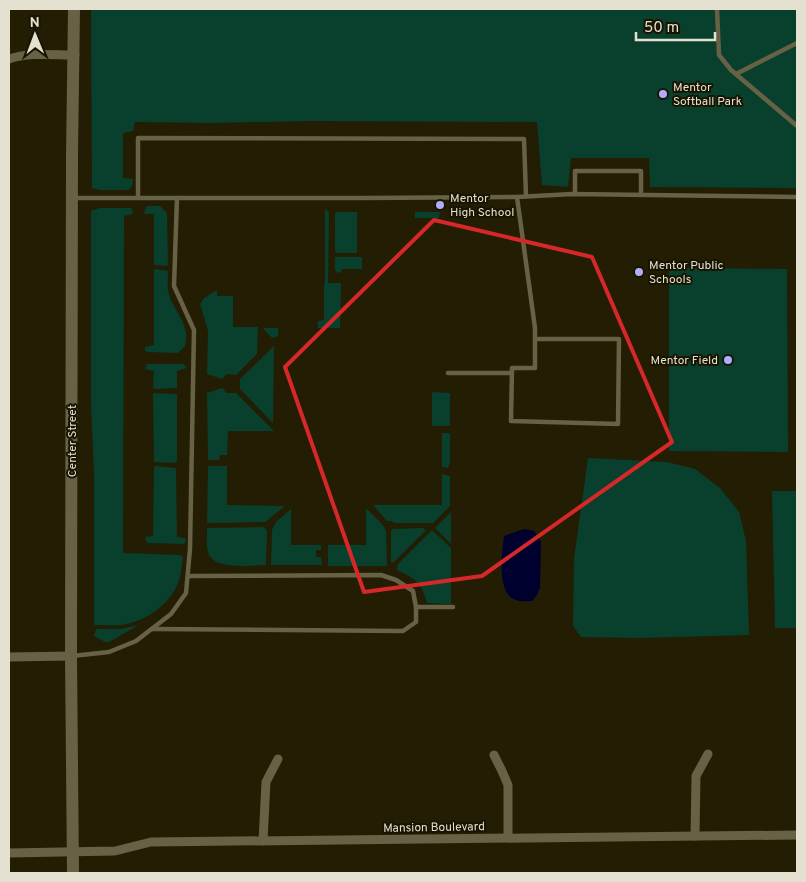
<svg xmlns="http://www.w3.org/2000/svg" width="806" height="882" font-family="Overpass,sans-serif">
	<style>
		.green { fill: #08402d }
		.water { fill: #00002e }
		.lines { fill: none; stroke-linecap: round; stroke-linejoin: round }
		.service { stroke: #676145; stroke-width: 4.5 }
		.minor { stroke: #676145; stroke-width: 9 }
		.secondary { stroke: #676145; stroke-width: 12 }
		.marked { fill: none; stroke: #d62828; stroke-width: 4; stroke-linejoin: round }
		.poi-dot { fill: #b1adfa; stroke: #191400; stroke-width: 2 }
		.labels { text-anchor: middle; stroke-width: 4; stroke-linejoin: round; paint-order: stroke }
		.poi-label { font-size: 12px; fill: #e4e1d1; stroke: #191400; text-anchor: start }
		.street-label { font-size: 12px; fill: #e4e1d1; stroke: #191400 }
	</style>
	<rect width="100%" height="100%" fill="#221d03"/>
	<!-- green -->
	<g class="green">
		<path d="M91 9H797V188L650 187 649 158H571L568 187 542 185 537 122 310 121 213 123 135 122 133 131 123 133V178L133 179 132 186 129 190H100L92 188Z"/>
		<path d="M147 206H160L167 213 168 265 166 266 154 265V214H145L144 212Z"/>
		<path d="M100 208H131L133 212 132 214 124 216 123 553 180 555 183 557C182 564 181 571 180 577 173 603 147 621 122 625 113 626 103 625 94 625V473L91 403V211Z"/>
		<path d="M325 209 329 212 328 283H341L340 328H318V321L324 320V284L325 283Z"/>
		<path d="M337 212H357V253H336L335 251V213Z"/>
		<path d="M415 212H440L439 218H415Z"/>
		<path d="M335 257H362V269H341V272L338 273 335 270Z"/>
		<path d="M669 268 787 269 788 452 669 451Z"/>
		<path d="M156 269 168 271C168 277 167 284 168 290 171 310 191 321 185 346L178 353 147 352 145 351V347L154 345V270Z"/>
		<path d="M217 290V296H233V327H258L257 354 236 375 227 374 222 379 207 374 208 331 200 304 204 298Z"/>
		<path d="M263 328H278V336L272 338Z"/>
		<path d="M274 346 273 423 240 389V379Z"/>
		<path d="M147 364H183L187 368 177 371V388L156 389 153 388 154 371 145 369Z"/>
		<path d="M222 388 227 393H236L274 431H228L227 455H220L219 460H208L207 393Z"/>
		<path d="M432 392 450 393V425L448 426H432Z"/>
		<path d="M155 393 177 394V461L175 463 154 462 153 394Z"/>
		<path d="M442 433H448L450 434V462L448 468 442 467Z"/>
		<path d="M588 458 667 462 695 469 720 488 739 512 746 541 749 635 639 638 581 637 573 626 574 559Z"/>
		<path d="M156 466 176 468 177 537 185 538 186 541 184 544 148 543 145 539 146 537 153 536 154 467Z"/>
		<path d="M208 466H227V505L285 506 265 522 207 523Z"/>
		<path d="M442 474 450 476V506L433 523H394L392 521H387L373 505H442Z"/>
		<path d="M772 491H797V628H775Z"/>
		<path d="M366 508 382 524 386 530 387 566H328V545H366Z"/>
		<path d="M291 509V545H321V550H316V557H321L322 565H271L272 530 276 522Z"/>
		<path d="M451 512V544L435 528Z"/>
		<path d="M264 527 267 531 266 565C251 565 213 571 208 552 206 545 207 535 207 528Z"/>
		<path d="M423 528 426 530 393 563 391 562V531L393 529Z"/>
		<path d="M432 530 451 548V604L427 603C421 581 415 579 397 570L398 564Z"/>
		<path d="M139 625 109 642H105L94 636 96 629H120Z"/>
	</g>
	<!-- water -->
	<path class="water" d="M524 529 534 531 541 541 540 588 537 595 532 601C527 601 520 602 516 600 496 594 502 552 504 536Z"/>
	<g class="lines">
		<!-- service -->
		<g class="service">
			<path d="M717 9 719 55 731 70 797 126"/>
			<path d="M736 74 797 43"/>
			<path d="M575 194V171H641V195"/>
			<path d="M517 197 535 328V368H512L511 421 618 424 619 339H536"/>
			<path d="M73 198H364L517 197 572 194 797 197"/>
			<path d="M138 198V138L524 139 526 196"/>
			<path d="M448 373H511"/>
			<path d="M416 607H453"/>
			<path d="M152 629 403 631 416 622V607L413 591 396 580 381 575 189 576"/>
			<path d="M72 656 109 652 136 641 171 614 186 593 190 549 194 330 174 286 177 198"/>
		</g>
		<!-- minor -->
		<g class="minor">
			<path d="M9 59C29 52 53 55 75 55"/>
			<path d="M9 657 71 656"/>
			<path d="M494 755 502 771 508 785V838"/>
			<path d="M695 836 696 776 708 754"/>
			<path d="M263 841 266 782 278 759"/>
			<path d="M9 853 115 851 151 842 797 835"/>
		</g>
		<!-- secondary -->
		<path class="secondary" d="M73 873 71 656 72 155 74 9"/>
	</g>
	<!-- marked area -->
	<path class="marked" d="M434 220 592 257 672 442 482 576 364 592 285 367Z"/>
	<!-- markers -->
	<g class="poi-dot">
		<circle cx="663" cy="94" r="5"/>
		<circle cx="440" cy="205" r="5"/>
		<circle cx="639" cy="272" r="5"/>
		<circle cx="728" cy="360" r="5"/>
	</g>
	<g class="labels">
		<!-- poi labels -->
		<g class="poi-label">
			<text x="673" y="91">Mentor<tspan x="673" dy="14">Softball Park</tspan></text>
			<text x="450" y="202">Mentor<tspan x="450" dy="14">High School</tspan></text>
			<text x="649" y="269">Mentor Public<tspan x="649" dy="14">Schools</tspan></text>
			<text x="718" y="364" text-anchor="end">Mentor Field</text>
		</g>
		<!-- street labels -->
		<g class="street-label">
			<text transform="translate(72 441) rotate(-90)" y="4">Center Street</text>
			<text transform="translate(434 827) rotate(-1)" y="4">Mansion Boulevard</text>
		</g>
	</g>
	<!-- border -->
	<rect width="806" height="882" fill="none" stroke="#e4e1d1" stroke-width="20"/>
	<!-- north arrow -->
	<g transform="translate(35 35) rotate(359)" stroke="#191400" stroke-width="4" paint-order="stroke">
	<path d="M0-4L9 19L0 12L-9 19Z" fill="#e4e1d1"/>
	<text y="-8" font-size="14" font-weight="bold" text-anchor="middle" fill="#e4e1d1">N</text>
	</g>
	<!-- scale -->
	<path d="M636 32v8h79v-8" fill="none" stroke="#e4e1d1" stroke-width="2.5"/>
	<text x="644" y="32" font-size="15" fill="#e4e1d1" stroke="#191400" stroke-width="4" paint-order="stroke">50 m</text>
</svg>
